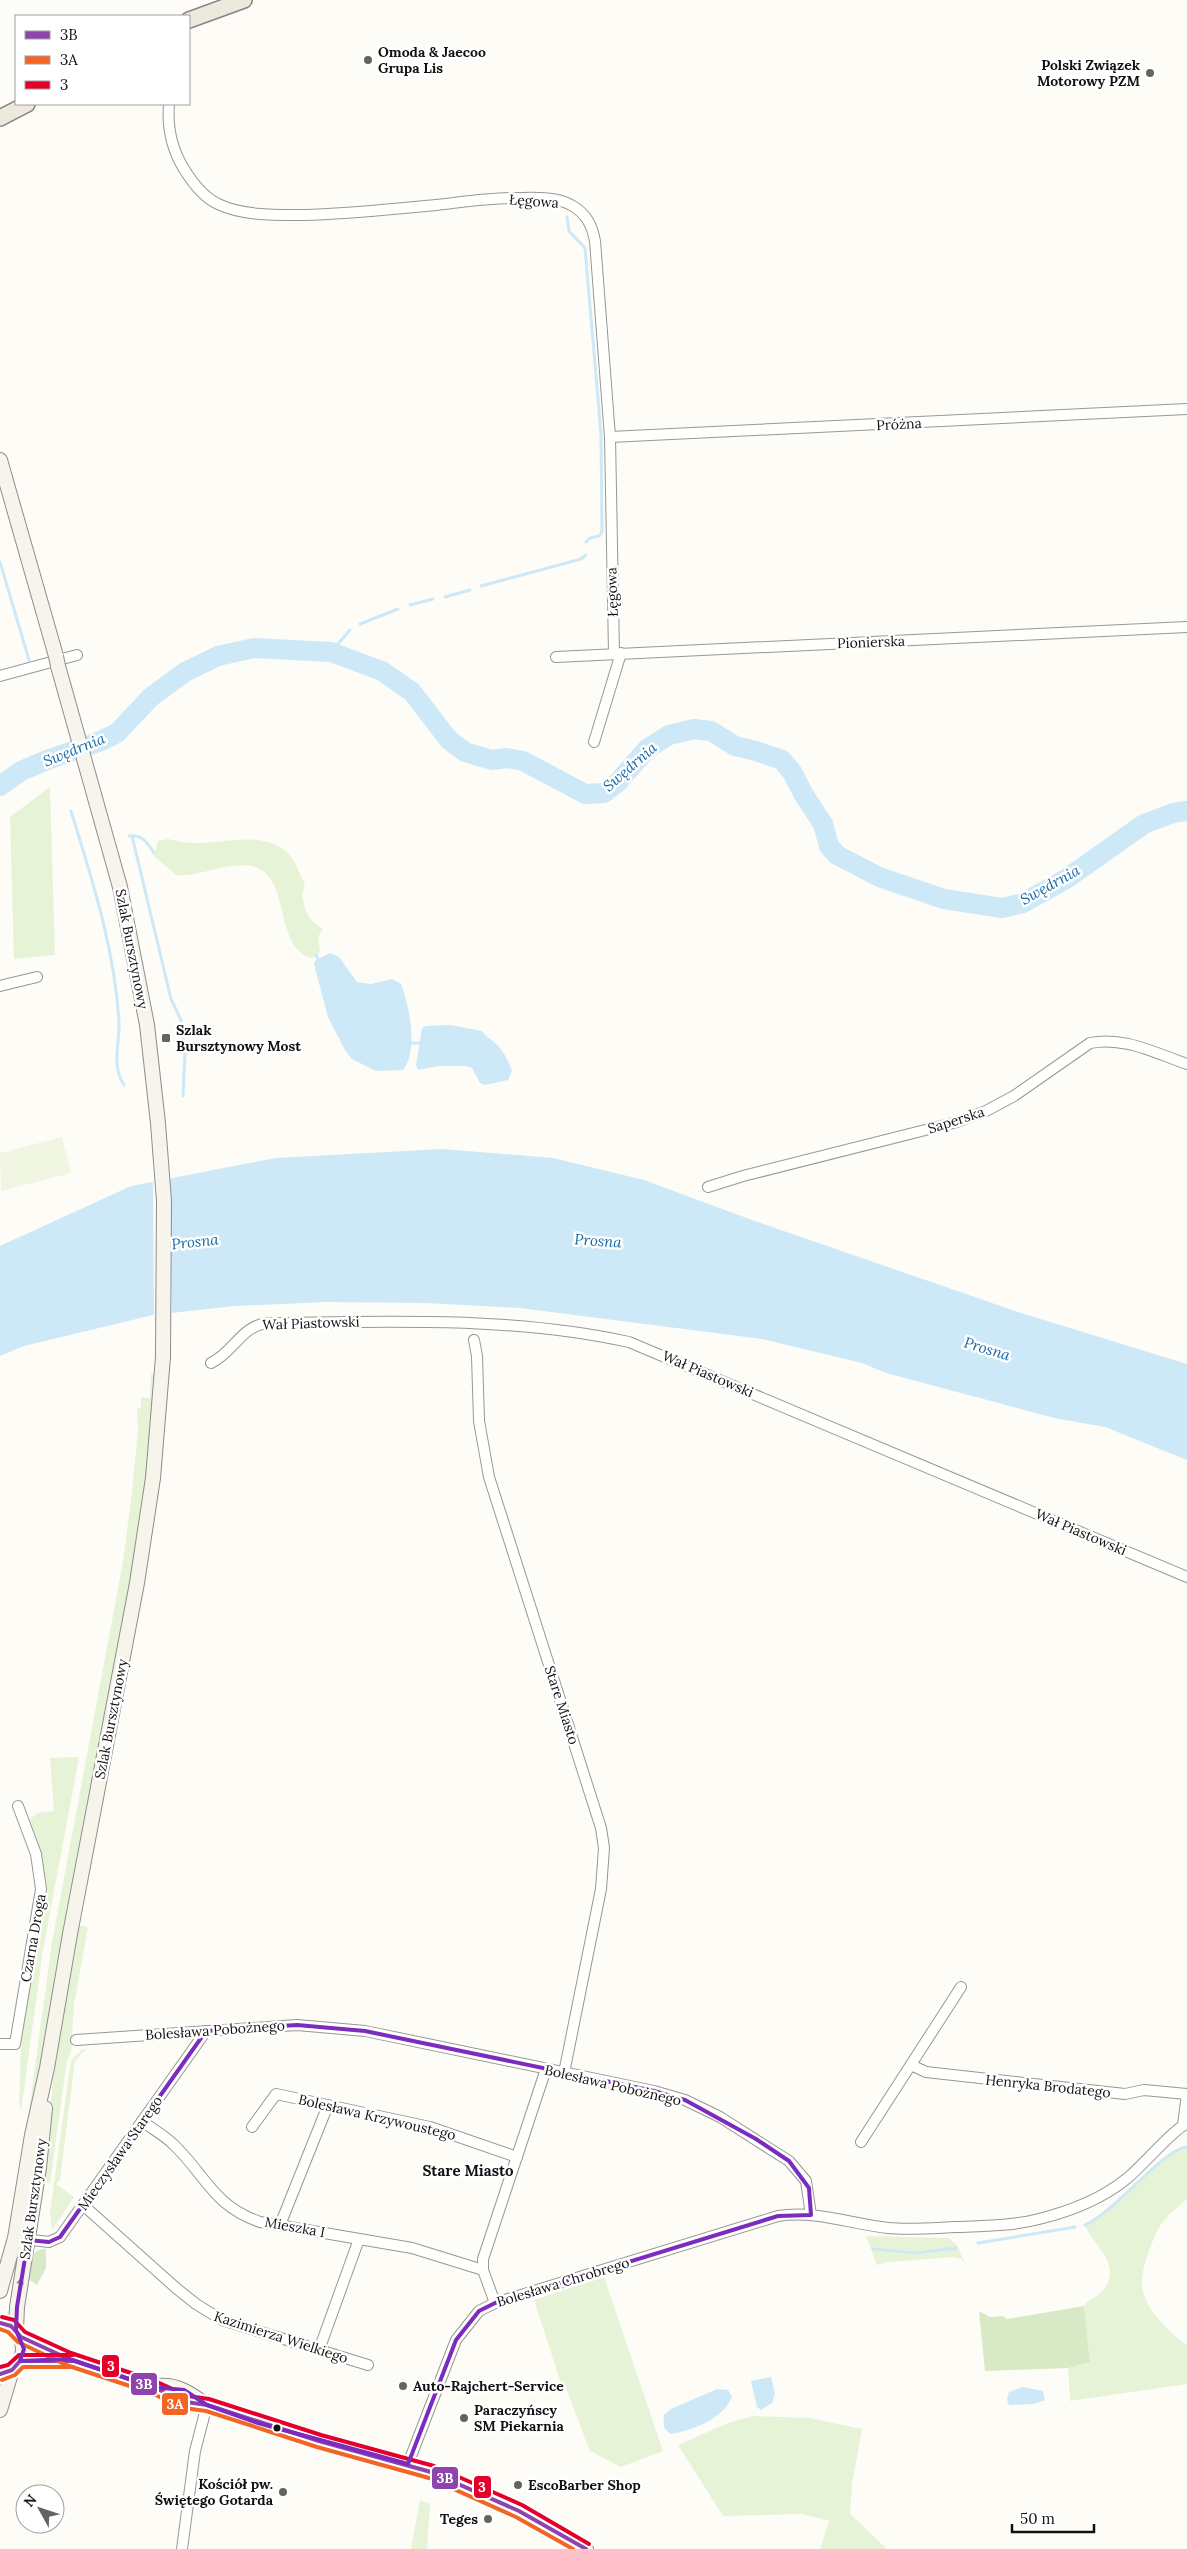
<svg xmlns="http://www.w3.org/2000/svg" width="1187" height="2549" font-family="Lora,serif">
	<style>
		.green { fill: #e7f3d7 }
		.forest { fill: #d8eac5 }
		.pitch { fill: #f0f6e1 }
		.water { fill: #cde8f7 }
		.pier { fill: #fdfcf7 }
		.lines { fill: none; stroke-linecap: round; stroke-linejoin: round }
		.stream { stroke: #cde8f7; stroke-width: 3 }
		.river { stroke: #cde8f7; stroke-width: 20 }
		.street-casing { stroke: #979795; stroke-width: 12 }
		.secondary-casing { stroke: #8e8d8b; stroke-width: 16 }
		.primary-casing { stroke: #858482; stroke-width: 18 }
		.street { stroke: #fffffe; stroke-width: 10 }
		.secondary { stroke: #f6f4eb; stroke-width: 14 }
		.primary { stroke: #ede9dc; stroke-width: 15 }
		.secondary-bridge-casing { stroke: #8e8d8b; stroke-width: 16; stroke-linecap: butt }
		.secondary-bridge { stroke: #f6f4eb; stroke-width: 14 }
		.bus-1-casing { stroke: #fff; stroke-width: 8 }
		.bus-2-casing { stroke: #fff; stroke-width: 8 }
		.bus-3-casing { stroke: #fff; stroke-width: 8 }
		.bus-1 { stroke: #8e44ad; stroke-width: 4 }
		.bus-2 { stroke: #f26522; stroke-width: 4 }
		.bus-3 { stroke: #e4002b; stroke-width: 4 }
		.oneway { fill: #8f8e89 }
		.marked { fill: none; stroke: #7b2cbf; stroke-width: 4; stroke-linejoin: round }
		.poi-dot { fill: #646362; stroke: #fff; stroke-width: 2 }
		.bus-dot { fill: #111; stroke: #fff; stroke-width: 2 }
		.labels { text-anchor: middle; stroke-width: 5; stroke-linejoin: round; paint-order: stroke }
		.poi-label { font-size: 14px; font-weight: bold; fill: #111; stroke: #fff; text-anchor: start }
		.street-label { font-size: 14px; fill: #111; stroke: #fff }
		.water-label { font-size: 15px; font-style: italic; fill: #1768a6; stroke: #fff }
		.neighbourhood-label { font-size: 15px; font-weight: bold; fill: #111; stroke: #fff }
		.line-badge { stroke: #fff; stroke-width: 2 }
		.badge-label { font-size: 14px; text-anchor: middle; font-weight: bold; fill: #fff }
	</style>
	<rect width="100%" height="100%" fill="#fdfcf7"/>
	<!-- green -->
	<g class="green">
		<path d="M50 787 55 955 14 959 10 817Z"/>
		<path d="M168 839C177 841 185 843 195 843 225 844 268 828 291 857 297 864 300 876 305 884L302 895 306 912 312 921 323 929 318 937 320 953 312 958C272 948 293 874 251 866 224 862 202 877 176 875L154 856 158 841Z"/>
		<path d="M151 1374H156L146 1486 135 1565 62 1938 46 2040 28 2119 52 1942 123 1562 132 1491 138 1431 137 1409 141 1408V1397L150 1398Z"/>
		<path d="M79 1757 43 1950 21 2111 19 2102 21 2049 29 1977 47 1892 45 1874 30 1819 38 1813 54 1811 50 1758Z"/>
		<path d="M78 1925 88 1927 74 2005 71 2053 67 2061 50 2183H45L44 2169 56 2053Z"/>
		<path d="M83 2049H86L75 2061 60 2180 56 2184 74 2197 52 2230 50 2213 70 2066 72 2059Z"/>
		<path d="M1180 2148H1187V2199C1178 2207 1166 2216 1160 2226 1153 2237 1142 2268 1142 2281 1141 2307 1168 2331 1187 2345V2384L1070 2401 1068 2368 1090 2362 1084 2306C1089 2298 1099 2297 1105 2288 1122 2262 1092 2245 1085 2225L1102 2216 1171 2152Z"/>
		<path d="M866 2236 949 2238 957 2245 965 2264 961 2259 952 2257 888 2262 877 2265Z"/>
		<path d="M604 2277 663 2451 621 2467 590 2451 564 2383 560 2380 534 2300Z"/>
		<path d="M753 2416 809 2418 862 2429 852 2484 850 2514 887 2549H820L829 2521 802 2514 723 2516 678 2445 728 2423Z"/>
		<path d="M420 2500 430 2504 427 2549H411Z"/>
	</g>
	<!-- forest -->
	<g class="forest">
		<path d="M46 2249V2268L37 2285 27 2278C29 2265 29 2249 46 2249Z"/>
		<path d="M1084 2306 1090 2362 1068 2368 985 2371 979 2311 990 2317 1003 2316 1007 2319Z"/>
	</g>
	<!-- pitch -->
	<path class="pitch" d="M62 1137 71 1173 1 1191 0 1153Z"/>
	<!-- water -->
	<g class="water">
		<path d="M330 953 339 957 357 982 371 984 392 979 401 984C409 1005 419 1051 403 1070L376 1071 352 1059 345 1050 328 1017 314 964 315 961Z"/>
		<path d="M450 1025 482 1031C486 1037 489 1038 494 1042 503 1050 508 1060 512 1071L508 1080 485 1085 480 1083 472 1068 466 1066H439L418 1070 416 1065 422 1028 426 1026Z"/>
		<path d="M442 1149 553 1158 644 1180 752 1220 1018 1312 1187 1364V1460L1105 1427 1054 1418 886 1373 862 1363 762 1339 520 1308 427 1303 326 1302 235 1306 153 1315 24 1346 0 1356V1246L131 1186 276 1158Z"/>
		<path d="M771 2377 775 2394 772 2403 761 2410 757 2407 751 2381Z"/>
		<path d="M1023 2387 1043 2391 1045 2400 1034 2404 1009 2405 1007 2400 1009 2392Z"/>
		<path d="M717 2389 728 2390 732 2397C723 2419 693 2430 671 2434 663 2429 663 2425 664 2415L671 2409Z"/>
	</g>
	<!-- pier -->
	<path class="pier" d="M170 1176 172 1315 154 1317 153 1179Z"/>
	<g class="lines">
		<!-- stream -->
		<g class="stream">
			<path d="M567 217 569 231 585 248 601 434 602 532 599 536 590 538 586 542"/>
			<path d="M0 562 29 660"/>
			<path d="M481 586 581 559 586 555"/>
			<path d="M445 597 470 590"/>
			<path d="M410 605 433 599"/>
			<path d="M360 624 398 609"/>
			<path d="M331 652 350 630"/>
			<path d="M71 811C92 879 115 950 119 1022 120 1042 111 1066 124 1085"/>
			<path d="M129 836C143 834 147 843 154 853"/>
			<path d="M132 836 171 999 181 1020 185 1051 183 1096"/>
			<path d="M316 955 318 959"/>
			<path d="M411 1043H419"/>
			<path d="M1085 2225C1115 2212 1163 2149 1187 2147"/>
			<path d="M978 2243 1075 2227"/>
			<path d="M873 2249 915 2253 956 2248"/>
		</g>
		<!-- river -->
		<path class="river" d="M0 786 21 771 47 760 101 741 117 733 151 697 185 672 218 656 254 648 331 652 382 671 412 692 449 740 465 752 492 760 507 758 523 761 585 794 604 793 618 782 647 749 669 735 694 729 711 731 735 746 756 751 782 760 792 772 804 795 823 824 829 846 837 855 879 877 944 899 1002 908 1023 903 1066 879 1144 824 1173 813 1187 811"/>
		<defs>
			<g id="street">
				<path d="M169 104C167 128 171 148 184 169 192 182 203 197 218 204 243 216 276 215 304 215 348 214 392 209 436 205 463 202 488 198 515 198 532 198 555 196 571 205 586 213 592 225 595 241L610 437 614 653"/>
				<path d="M610 437 1187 409"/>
				<path d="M556 657 1187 627"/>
				<path d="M0 676 77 655"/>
				<path d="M594 742 621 653"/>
				<path d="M0 986 37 977"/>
				<path d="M708 1187 743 1176 957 1122 986 1111 1014 1096 1090 1043C1123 1036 1155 1053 1187 1064"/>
				<path d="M474 1340 477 1356 479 1421 489 1477 601 1828 604 1848 601 1889 564 2073"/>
				<path d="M211 1363C233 1353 242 1325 268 1323 387 1322 511 1316 629 1342L1187 1577"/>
				<path d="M76 2040 297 2025 365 2031 654 2091 685 2100 720 2117 789 2161 806 2181 811 2215"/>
				<path d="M0 2044H15L41 1889 36 1854 18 1806"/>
				<path d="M911 2065 926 2072 1125 2094 1144 2090 1187 2094"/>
				<path d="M142 2121C152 2129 164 2135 173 2144 206 2175 212 2205 260 2222L412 2248 483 2270"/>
				<path d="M1183 2125 1187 2094"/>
				<path d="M252 2127 276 2094 430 2127 517 2157"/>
				<path d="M861 2142 961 1987"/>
				<path d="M83 2205 176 2288 196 2304 222 2320 368 2365"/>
				<path d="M280 2225 328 2105"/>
				<path d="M23 2239 49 2242 60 2237 206 2031"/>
				<path d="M495 2303 483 2270V2259L546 2069"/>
				<path d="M319 2350 359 2239"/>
				<path d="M408 2464 456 2340 479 2311 495 2303 778 2216C815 2210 851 2224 888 2228 910 2230 933 2228 956 2227 984 2226 1012 2226 1039 2219 1071 2211 1100 2200 1125 2180 1139 2170 1176 2126 1187 2124"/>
				<path d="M182 2549 195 2451 207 2405"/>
			</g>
			<g id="secondary">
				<path d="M0 460 56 656"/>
				<path d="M0 2291 15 2238 32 2135 47 2068 70 1934 137 1583 153 1478 163 1357 164 1201 158 1123 147 1025 120 887 58 666"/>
				<path d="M0 2323C22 2326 29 2349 17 2366L0 2374"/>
				<path d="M16 2330 17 2307 39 2168 45 2108"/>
				<path d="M21 2337 69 2359 153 2387 186 2402 207 2405 319 2441 419 2468 519 2511 586 2549"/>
				<path d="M20 2361 65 2359"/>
				<path d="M159 2386C177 2384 191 2394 205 2404"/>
				<path d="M0 2410 12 2370"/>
			</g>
			<g id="primary">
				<path d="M189 20 244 0"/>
				<path d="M0 118 27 104"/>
			</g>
		</defs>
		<!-- street casing -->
		<use href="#street" class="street-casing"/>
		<!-- secondary casing -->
		<use href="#secondary" class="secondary-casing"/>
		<!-- primary casing -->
		<use href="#primary" class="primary-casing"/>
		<!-- street -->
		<use href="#street" class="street"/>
		<!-- secondary -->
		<use href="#secondary" class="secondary"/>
		<!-- primary -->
		<use href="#primary" class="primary"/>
		<defs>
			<path id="secondary-bridge" d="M56 656 58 666"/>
		</defs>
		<!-- secondary-bridge casing -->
		<use href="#secondary-bridge" class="secondary-bridge-casing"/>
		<!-- secondary-bridge -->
		<use href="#secondary-bridge" class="secondary-bridge"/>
		<defs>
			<g id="bus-1">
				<path d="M0 2323 11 2326 21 2337 69 2359 153 2387 186 2402 207 2405 319 2441 431 2472 519 2511 586 2549"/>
				<path d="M0 2374 12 2370 20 2361H73"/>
			</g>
			<g id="bus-2">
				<path d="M0 2329 8 2332 18 2342 66 2365 151 2393 184 2408 206 2411 317 2447 429 2478 516 2517 573 2549"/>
				<path d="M2 2380 15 2375 23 2367H73"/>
			</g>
			<g id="bus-3">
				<path d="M2 2317 14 2320 25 2332 71 2353 155 2381 188 2396 209 2399 321 2435 434 2466 522 2505 589 2544"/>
				<path d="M0 2367 8 2365 19 2355H73"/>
			</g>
		</defs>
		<!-- bus-1 casing -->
		<use href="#bus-1" class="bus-1-casing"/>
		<!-- bus-2 casing -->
		<use href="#bus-2" class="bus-2-casing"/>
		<!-- bus-3 casing -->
		<use href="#bus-3" class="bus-3-casing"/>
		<!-- bus-1 -->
		<use href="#bus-1" class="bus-1"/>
		<!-- bus-2 -->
		<use href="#bus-2" class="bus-2"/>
		<!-- bus-3 -->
		<use href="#bus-3" class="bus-3"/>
	</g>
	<!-- one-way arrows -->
	<defs><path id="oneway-solid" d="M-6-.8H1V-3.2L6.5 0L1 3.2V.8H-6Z" transform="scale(1.25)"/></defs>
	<use class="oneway" href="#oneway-solid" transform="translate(20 2285) rotate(-81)"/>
	<!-- marked area -->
	<path class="marked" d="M297 2025 365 2031 654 2091 685 2100 756 2139 789 2161 809 2188 811 2215 778 2216 495 2303 479 2311 456 2340 408 2464 258 2423 207 2405 184 2390 153 2387 69 2359 20 2361 24 2349 16 2330 17 2307 28 2240 49 2242 60 2237 206 2031Z"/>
	<!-- markers -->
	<g class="poi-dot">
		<circle cx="368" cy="60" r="5"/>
		<circle cx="1150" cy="73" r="5"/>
		<rect x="161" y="1033" width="10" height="10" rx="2.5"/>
		<circle cx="403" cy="2386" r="5"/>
		<circle cx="464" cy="2418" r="5"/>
		<circle cx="518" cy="2485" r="5"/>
		<circle cx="283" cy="2492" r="5"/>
		<circle cx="488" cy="2519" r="5"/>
	</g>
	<circle class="bus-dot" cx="277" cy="2428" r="4.5"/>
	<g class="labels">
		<!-- poi labels -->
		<g class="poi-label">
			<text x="378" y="57">Omoda &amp; Jaecoo<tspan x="378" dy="16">Grupa Lis</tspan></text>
			<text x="1140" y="70" text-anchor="end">Polski Związek<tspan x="1140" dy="16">Motorowy PZM</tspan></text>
			<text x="176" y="1035">Szlak<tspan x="176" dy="16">Bursztynowy Most</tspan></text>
			<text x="413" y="2391">Auto-Rajchert-Service</text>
			<text x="474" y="2415">Paraczyńscy<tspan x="474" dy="16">SM Piekarnia</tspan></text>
			<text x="273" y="2489" text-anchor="end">Kościół pw.<tspan x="273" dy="16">Świętego Gotarda</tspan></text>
			<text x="528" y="2490">EscoBarber Shop</text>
			<text x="478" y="2524" text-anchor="end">Teges</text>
		</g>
		<!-- street labels -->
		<g class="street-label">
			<text transform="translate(534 201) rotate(4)" y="5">Łęgowa</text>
			<text transform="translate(899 424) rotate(-3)" y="5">Próżna</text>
			<text transform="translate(612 592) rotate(-92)" y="5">Łęgowa</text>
			<text transform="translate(871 642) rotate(-2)" y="5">Pionierska</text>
			<text transform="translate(132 949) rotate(79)" y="5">Szlak Bursztynowy</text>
			<text transform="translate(956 1120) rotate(-18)" y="5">Saperska</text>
			<text transform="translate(311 1323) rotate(-2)" y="5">Wał Piastowski</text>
			<text transform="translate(708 1374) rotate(23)" y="5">Wał Piastowski</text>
			<text transform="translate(1081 1532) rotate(23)" y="5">Wał Piastowski</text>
			<text transform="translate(562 1705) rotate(72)" y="5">Stare Miasto</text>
			<text transform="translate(111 1719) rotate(-79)" y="5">Szlak Bursztynowy</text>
			<text transform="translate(33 1938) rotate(-80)" y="5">Czarna Droga</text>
			<text transform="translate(215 2030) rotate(-4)" y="5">Bolesława Pobożnego</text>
			<text transform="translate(613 2085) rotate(13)" y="5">Bolesława Pobożnego</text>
			<text transform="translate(1048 2086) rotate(6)" y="5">Henryka Brodatego</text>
			<text transform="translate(377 2117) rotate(13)" y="5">Bolesława Krzywoustego</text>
			<text transform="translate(120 2153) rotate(-55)" y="5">Mieczysława Starego</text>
			<text transform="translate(33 2199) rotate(-82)" y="5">Szlak Bursztynowy</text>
			<text transform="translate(295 2227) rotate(10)" y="5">Mieszka I</text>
			<text transform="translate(563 2282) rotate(-17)" y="5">Bolesława Chrobrego</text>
			<text transform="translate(281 2337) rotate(18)" y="5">Kazimierza Wielkiego</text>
		</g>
		<!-- water labels -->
		<g class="water-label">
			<text transform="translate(74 750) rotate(-22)" y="5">Swędrnia</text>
			<text transform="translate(630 767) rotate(-41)" y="5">Swędrnia</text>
			<text transform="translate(1050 885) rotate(-29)" y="5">Swędrnia</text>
			<text transform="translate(598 1241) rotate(4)" y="5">Prosna</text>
			<text transform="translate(195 1242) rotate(-6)" y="5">Prosna</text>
			<text transform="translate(987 1349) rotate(17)" y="5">Prosna</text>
		</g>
		<!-- neighbourhood labels -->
		<g class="neighbourhood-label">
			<text x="468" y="2176">Stare Miasto</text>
		</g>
	</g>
	<g class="line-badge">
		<rect x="101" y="2354" width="19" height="24" rx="5" fill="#e4002b"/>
		<rect x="130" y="2372" width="28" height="24" rx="5" fill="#8e44ad"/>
		<rect x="161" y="2392" width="28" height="24" rx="5" fill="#f26522"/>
		<rect x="431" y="2466" width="28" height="24" rx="5" fill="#8e44ad"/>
		<rect x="473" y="2475" width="19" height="24" rx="5" fill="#e4002b"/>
	</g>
	<g class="badge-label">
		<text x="111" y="2371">3</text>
		<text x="144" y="2389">3B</text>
		<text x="175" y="2409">3A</text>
		<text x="445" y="2483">3B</text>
		<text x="482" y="2492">3</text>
	</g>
	<!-- legend -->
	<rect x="15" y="15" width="175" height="90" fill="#ffffff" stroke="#a0a0a0"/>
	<rect x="25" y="31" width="25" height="8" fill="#8e44ad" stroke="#a0a0a0"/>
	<text x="60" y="40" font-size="15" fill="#111111">3B</text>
	<rect x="25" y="56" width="25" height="8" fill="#f26522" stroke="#a0a0a0"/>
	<text x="60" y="65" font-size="15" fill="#111111">3A</text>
	<rect x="25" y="81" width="25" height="8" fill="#e4002b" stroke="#a0a0a0"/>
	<text x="60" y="90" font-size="15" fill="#111111">3</text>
	<!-- north arrow -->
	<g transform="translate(40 2509) rotate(310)"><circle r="24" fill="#ffffff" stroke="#a0a0a0"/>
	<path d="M0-4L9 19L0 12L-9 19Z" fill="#646362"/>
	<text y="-8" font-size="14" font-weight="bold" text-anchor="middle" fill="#111111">N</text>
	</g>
	<!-- scale -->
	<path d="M1012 2524v8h82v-8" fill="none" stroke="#111111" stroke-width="2.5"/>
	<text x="1020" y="2524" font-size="15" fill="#111111" stroke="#ffffff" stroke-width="4" paint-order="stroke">50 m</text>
</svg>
